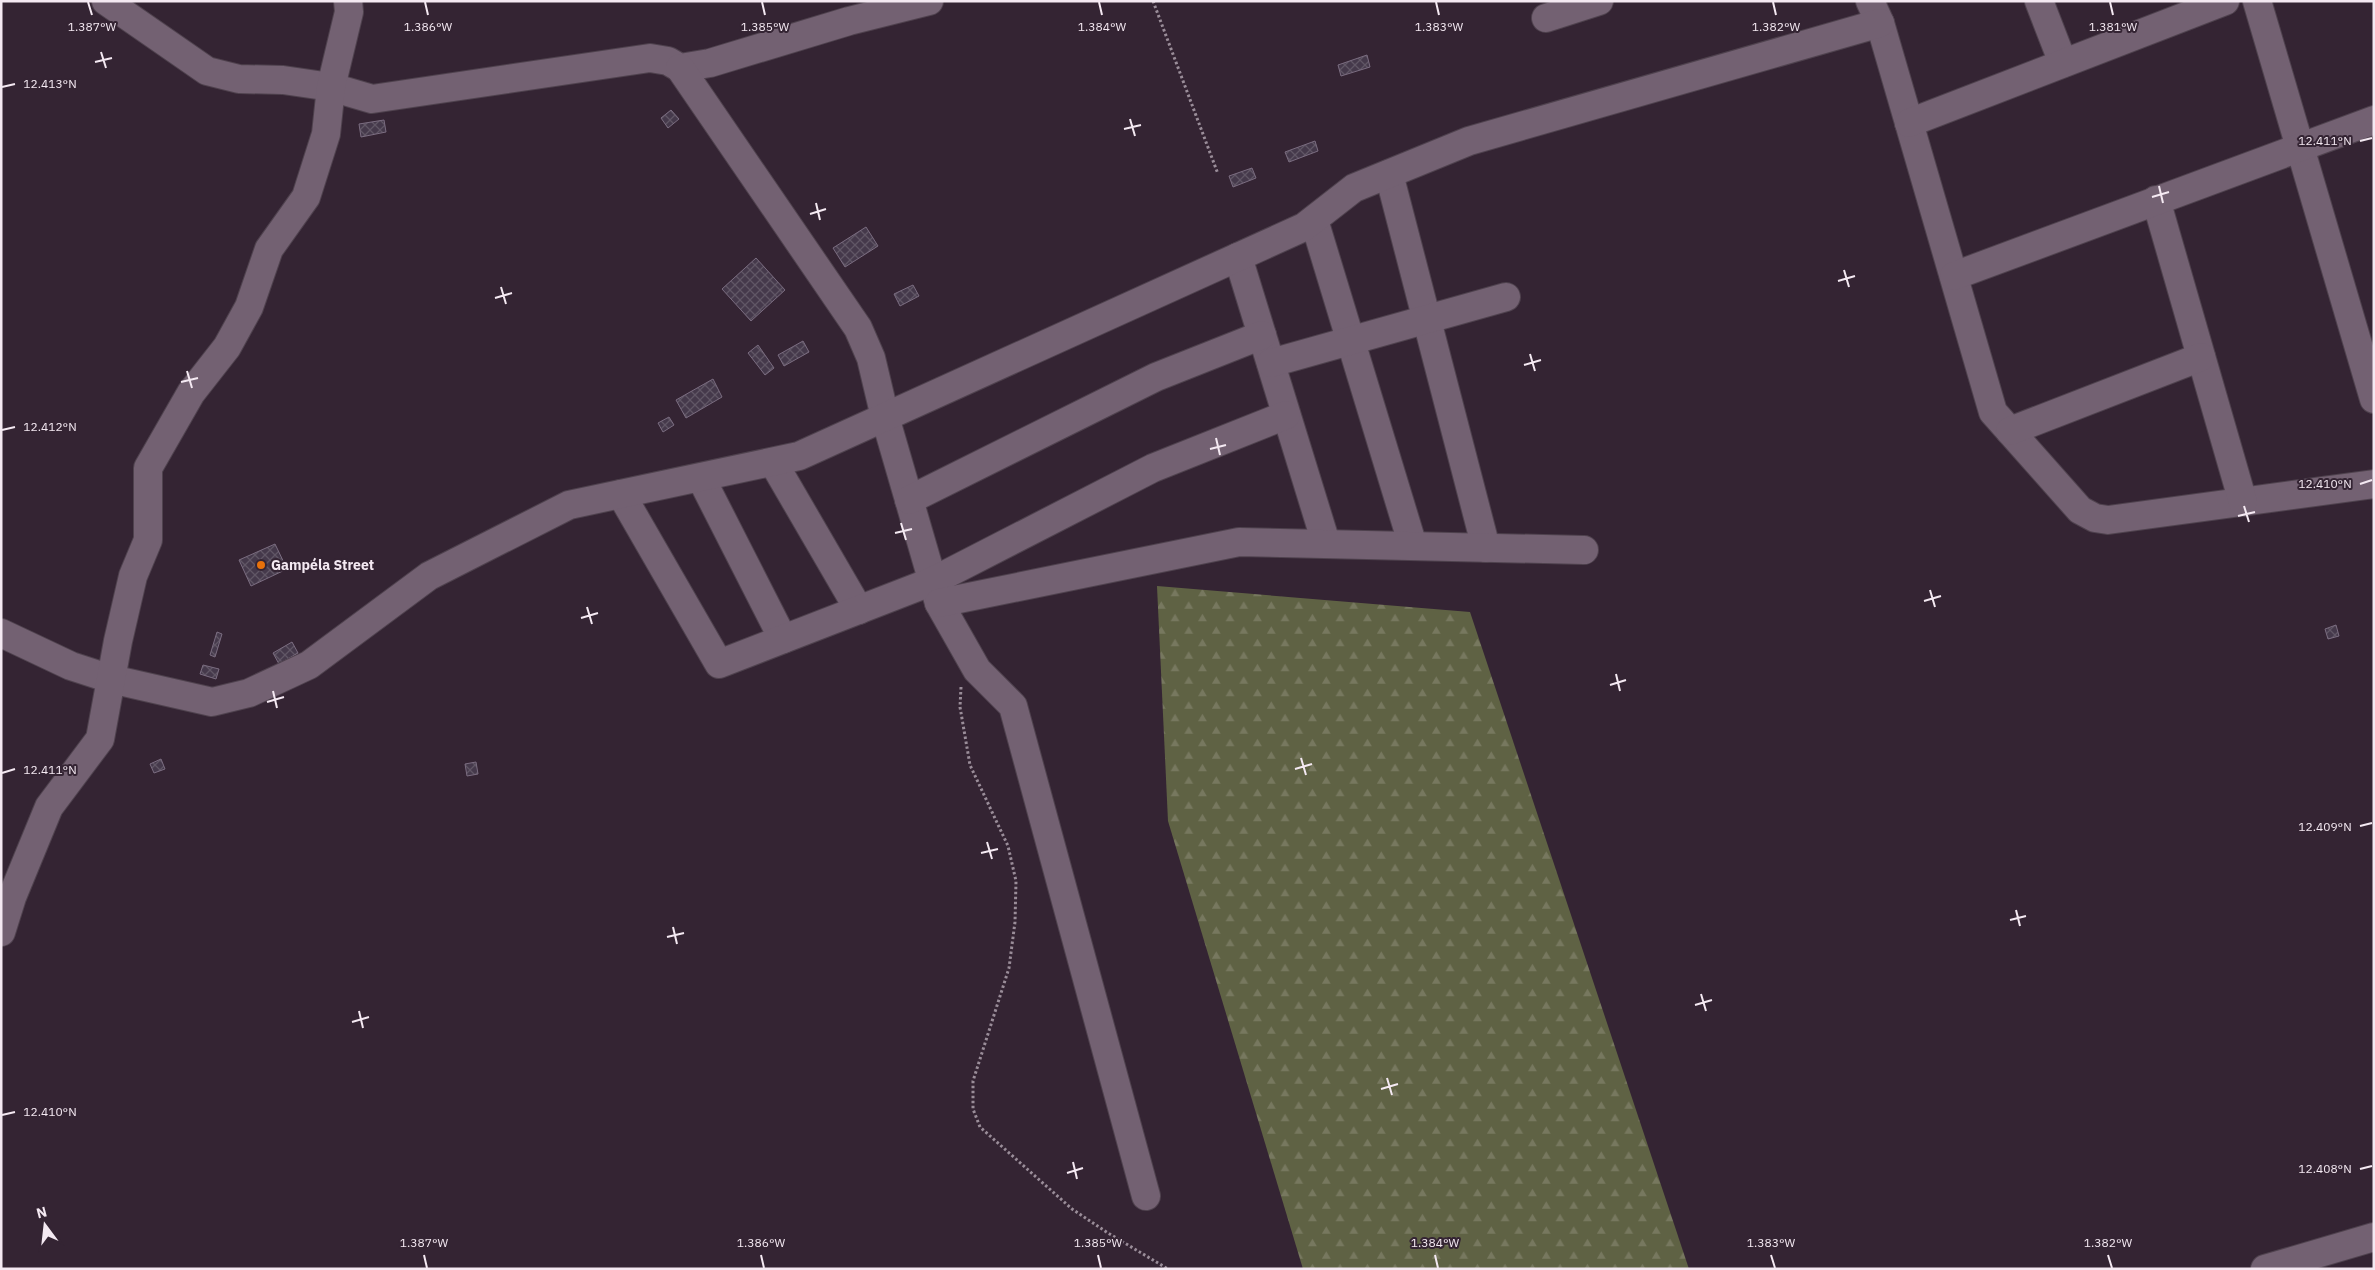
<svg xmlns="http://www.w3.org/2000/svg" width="2375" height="1270" font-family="'IBM Plex Sans',sans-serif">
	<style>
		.forest { fill: url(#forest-firs) }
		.building { fill: url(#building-cross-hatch); stroke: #7b6d81 }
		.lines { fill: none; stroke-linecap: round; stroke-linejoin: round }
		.minor-casing { stroke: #4f424e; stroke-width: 30 }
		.path { stroke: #9a8d99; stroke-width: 3; stroke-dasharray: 2.5 2.5; stroke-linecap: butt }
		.minor { stroke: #736172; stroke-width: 28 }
		.ticks { fill: none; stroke: #f4e9f2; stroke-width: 2 }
		.food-dot { fill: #e8710a; stroke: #342433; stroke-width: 2 }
		.labels { text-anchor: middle; stroke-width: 4; stroke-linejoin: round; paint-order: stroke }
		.poi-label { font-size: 14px; font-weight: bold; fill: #f4e9f2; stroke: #342433; text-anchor: start }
		.ticks-label { font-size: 12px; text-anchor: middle; fill: #f4e9f2; stroke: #342433; stroke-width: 4; stroke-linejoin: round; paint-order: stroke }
	</style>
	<defs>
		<pattern id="forest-firs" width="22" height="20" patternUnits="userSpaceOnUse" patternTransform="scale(1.25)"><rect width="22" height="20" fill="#5f6244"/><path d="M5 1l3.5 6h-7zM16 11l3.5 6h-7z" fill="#77785f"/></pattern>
		<pattern id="building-cross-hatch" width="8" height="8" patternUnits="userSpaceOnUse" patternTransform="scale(1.25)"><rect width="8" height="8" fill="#45394b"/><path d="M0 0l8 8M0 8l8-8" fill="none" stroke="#605665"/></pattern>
	</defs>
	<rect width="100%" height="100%" fill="#342433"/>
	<!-- forest -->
	<path class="forest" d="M1157 586 1470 612 1689 1269H1303L1168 821Z"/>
	<!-- building -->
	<g class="building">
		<path d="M1367 55 1370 67 1341 76 1338 65Z"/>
		<path d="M671 110 679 119 668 128 661 118Z"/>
		<path d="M384 120 386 132 361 137 359 124Z"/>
		<path d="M1315 141 1318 151 1289 162 1285 152Z"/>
		<path d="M1252 168 1256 178 1233 187 1229 176Z"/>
		<path d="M866 227 878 246 845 267 833 248Z"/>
		<path d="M756 258 785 290 751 321 722 289Z"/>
		<path d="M913 285 919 296 900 306 894 294Z"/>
		<path d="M803 341 809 352 784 366 778 355Z"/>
		<path d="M758 345 774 368 765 375 748 353Z"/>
		<path d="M713 379 722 397 686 418 676 400Z"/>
		<path d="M669 417 674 425 663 432 658 423Z"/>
		<path d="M275 544 287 569 251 586 239 560Z"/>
		<path d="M2336 625 2339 636 2328 639 2325 629Z"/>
		<path d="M217 632 222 634 215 657 210 655Z"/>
		<path d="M292 642 298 653 279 664 273 653Z"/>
		<path d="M203 665 219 669 216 679 200 674Z"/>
		<path d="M161 759 165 769 154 773 150 764Z"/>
		<path d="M476 762 478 774 467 776 465 764Z"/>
	</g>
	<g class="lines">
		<defs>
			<g id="minor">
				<path d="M106 1 207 71 239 79 283 80 331 87 372 99 650 58 668 61 680 68 710 63 849 21 929 1"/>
				<path d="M1870 1 1880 23 1993 412 2080 510 2095 518 2108 520 2374 484"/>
				<path d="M2039 1 2063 63"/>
				<path d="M2257 1 2374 399"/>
				<path d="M1546 18 1599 1"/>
				<path d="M680 68 858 328 871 358 885 417 939 603 977 670 1013 706 1146 1196"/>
				<path d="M1909 123 2225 1"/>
				<path d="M1389 174 1486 548"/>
				<path d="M2156 200 2243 502"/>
				<path d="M1314 220 1413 546"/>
				<path d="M1238 257 1326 543"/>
				<path d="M1954 276 2374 120"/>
				<path d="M1271 363 1506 297"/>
				<path d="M2010 431 2201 357"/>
				<path d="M773 462 859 610"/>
				<path d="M701 478 783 639"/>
				<path d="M621 494 719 664 933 581 1153 468 1286 415"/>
				<path d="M909 500 1156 377 1262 335"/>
				<path d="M939 603 1239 542 1584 550"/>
				<path d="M1 633 71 666 111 679 212 702 249 693 309 665 429 576 569 505 799 456 1304 227 1354 188 1469 141 1880 23"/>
				<path d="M1 932 12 897 49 807 100 739 118 641 133 576 148 540V468L191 393 227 347 249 307 269 249 306 197 326 134 331 87 349 12 348 1"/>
				<path d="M2265 1269 2374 1237"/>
			</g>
		</defs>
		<!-- minor casing -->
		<use href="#minor" class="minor-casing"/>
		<!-- path -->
		<g class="path">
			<path d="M1153 1 1218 174"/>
			<path d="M961 687 960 707 970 765 1008 846 1016 881 1015 922 1009 968 973 1081V1109L980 1127 1072 1209 1108 1233 1168 1269"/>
		</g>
		<!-- minor -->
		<use href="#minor" class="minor"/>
	</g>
	<!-- ticks -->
	<path class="ticks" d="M88 2 92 15M425 2 428 15M762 2 765 15M1099 2 1102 15M1436 2 1439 15M1773 2 1776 15M2110 2 2113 15M101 52 106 68M95 62 112 58M2 87 15 84M1130 119 1135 136M1124 129 1141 125M2360 141 2372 138M2159 186 2163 203M2152 197 2169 192M816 203 820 220M810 214 826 209M1844 270 1849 287M1838 281 1855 276M501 287 506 304M495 298 512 293M1530 354 1535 371M1524 365 1541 360M187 371 192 388M181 382 198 378M2 430 15 427M1216 438 1220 455M1210 449 1226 445M2360 484 2372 480M2244 506 2249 522M2238 516 2255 512M901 523 906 540M895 533 912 529M1930 590 1935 607M1924 601 1941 596M587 607 592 624M581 618 598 613M1616 674 1620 691M1610 685 1626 680M273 691 277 708M267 702 284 697M1301 758 1306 775M1295 769 1312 764M2 773 15 769M2360 826 2372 823M987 842 992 859M981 853 998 849M2016 910 2020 926M2010 920 2026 916M673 927 677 944M667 937 684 933M1701 994 1706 1011M1695 1005 1712 1000M359 1011 363 1028M352 1022 369 1017M1387 1078 1392 1095M1381 1089 1398 1084M2 1115 15 1112M1073 1162 1077 1179M2360 1169 2372 1166M1067 1173 1083 1168M424 1255 427 1268M761 1255 764 1268M1098 1255 1101 1268M1435 1255 1438 1268M1771 1255 1775 1268M2108 1255 2112 1268"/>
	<!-- markers -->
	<circle class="food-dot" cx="261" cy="565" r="5"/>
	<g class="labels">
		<!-- poi labels -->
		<g class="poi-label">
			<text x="271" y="570">Gampéla Street</text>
		</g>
	</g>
	<g class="ticks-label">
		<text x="92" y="31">1.387°W</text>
		<text x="428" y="31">1.386°W</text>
		<text x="765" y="31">1.385°W</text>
		<text x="1102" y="31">1.384°W</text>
		<text x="1439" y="31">1.383°W</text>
		<text x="1776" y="31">1.382°W</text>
		<text x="2113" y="31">1.381°W</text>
		<text x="50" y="88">12.413°N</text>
		<text x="2325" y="145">12.411°N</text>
		<text x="50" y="431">12.412°N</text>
		<text x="2325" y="488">12.410°N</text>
		<text x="50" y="774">12.411°N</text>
		<text x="2325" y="831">12.409°N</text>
		<text x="50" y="1116">12.410°N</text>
		<text x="2325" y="1173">12.408°N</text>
		<text x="424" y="1247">1.387°W</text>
		<text x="761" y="1247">1.386°W</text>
		<text x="1098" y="1247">1.385°W</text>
		<text x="1435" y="1247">1.384°W</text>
		<text x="1771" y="1247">1.383°W</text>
		<text x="2108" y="1247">1.382°W</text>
	</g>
	<!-- border -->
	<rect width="2375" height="1270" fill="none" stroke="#f4e9f2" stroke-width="5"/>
	<!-- north arrow -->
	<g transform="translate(45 1225) rotate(345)" stroke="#342433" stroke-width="4" paint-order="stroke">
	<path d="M0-4L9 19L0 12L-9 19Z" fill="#f4e9f2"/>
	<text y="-8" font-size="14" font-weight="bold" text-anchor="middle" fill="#f4e9f2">N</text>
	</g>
</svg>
